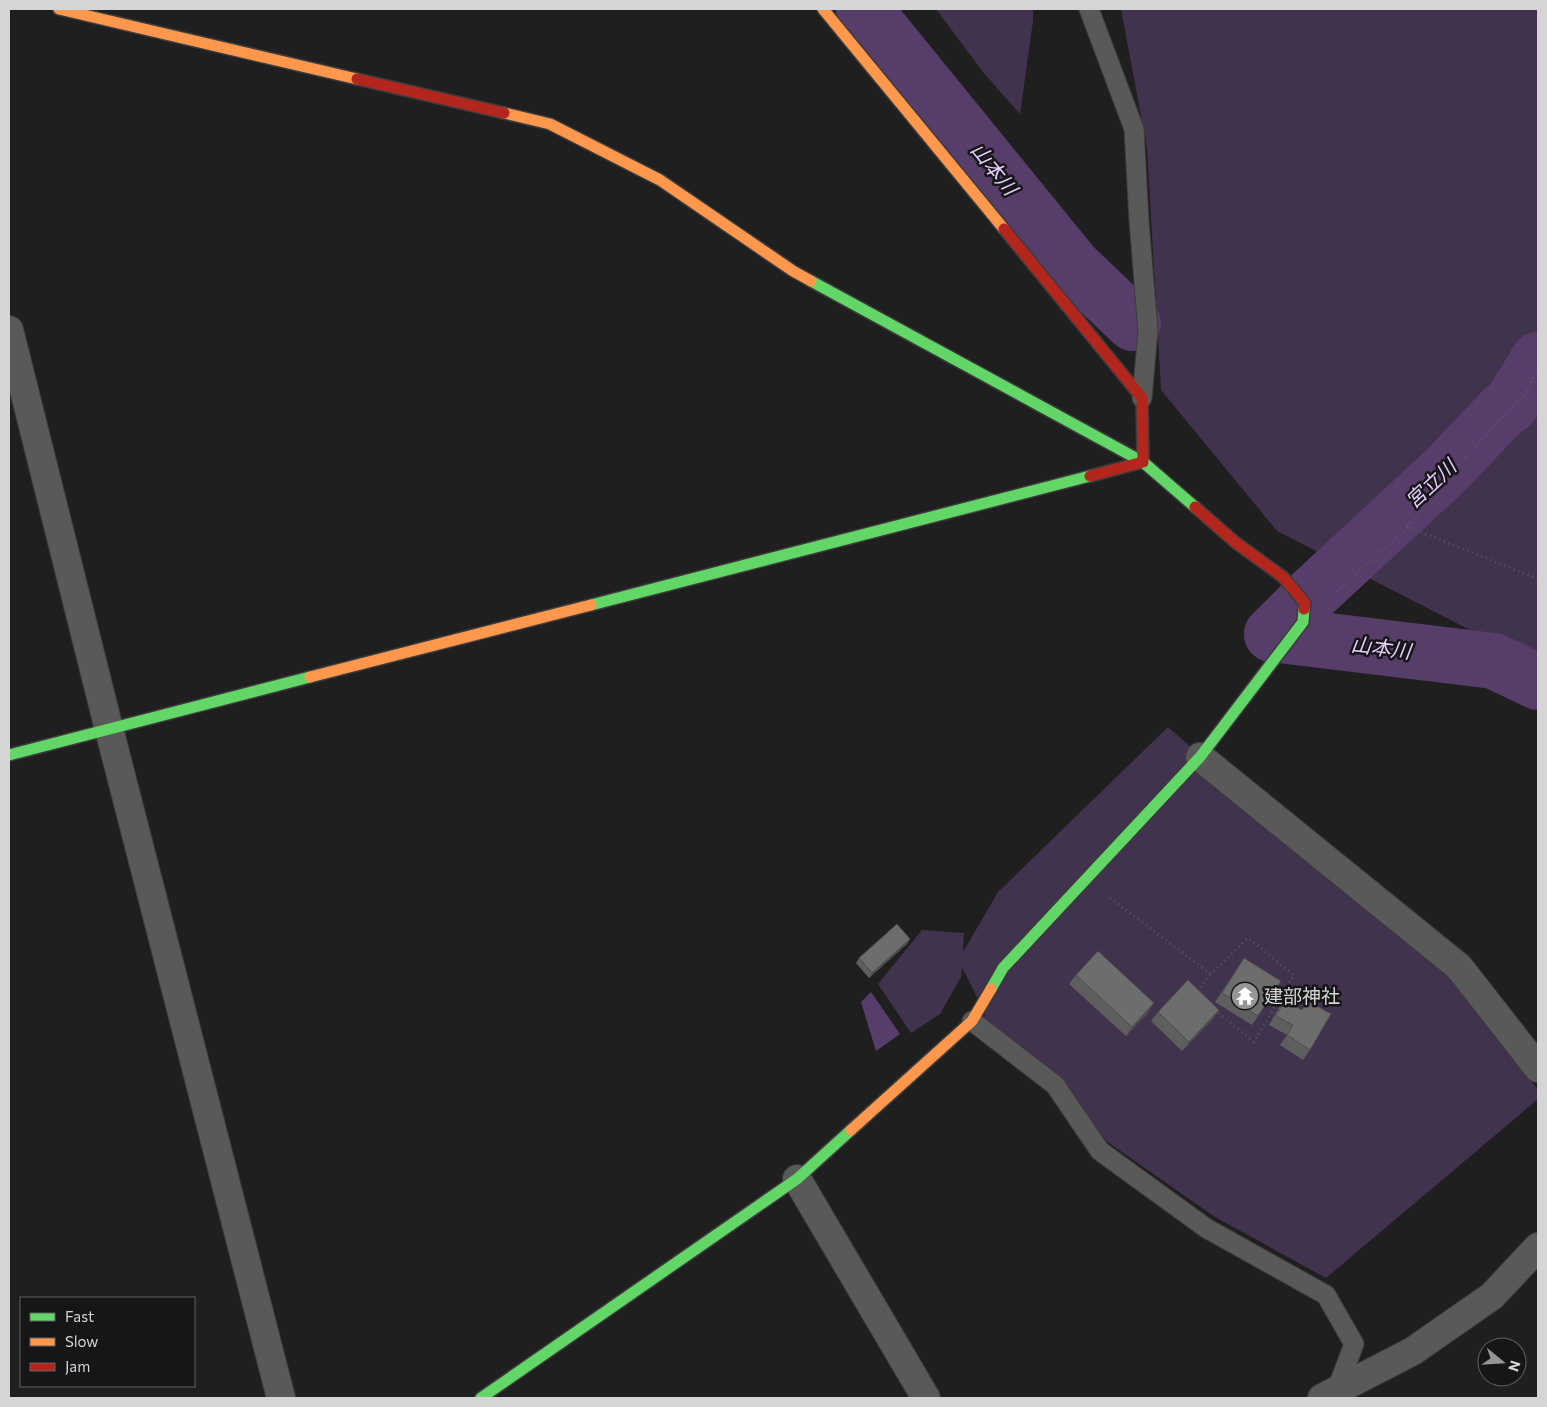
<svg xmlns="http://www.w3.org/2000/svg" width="1547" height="1407" font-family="Commissioner,'Noto Sans JP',sans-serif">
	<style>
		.green { fill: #41324d }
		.water { fill: #573d6a }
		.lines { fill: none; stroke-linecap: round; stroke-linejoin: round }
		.river { stroke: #573d6a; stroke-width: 56 }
		.lane-casing { stroke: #3c3c3c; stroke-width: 21 }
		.street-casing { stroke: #3c3c3c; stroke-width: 30 }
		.fast-casing { stroke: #3c3c3c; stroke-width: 14 }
		.slow-casing { stroke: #3c3c3c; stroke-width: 14 }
		.jam-casing { stroke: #3c3c3c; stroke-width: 14 }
		.path { stroke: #59595a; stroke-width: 3; stroke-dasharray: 1 4; stroke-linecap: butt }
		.lane { stroke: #59595a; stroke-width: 19 }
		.street { stroke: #59595a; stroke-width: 28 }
		.fast { stroke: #63d668; stroke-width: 11 }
		.slow { stroke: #ff974d; stroke-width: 11 }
		.jam { stroke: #b3261e; stroke-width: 11 }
		.wall { fill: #5e5e5e }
		.shaded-wall { fill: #4c4c4c }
		.building { fill: #6d6d6d; stroke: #4c4c4c }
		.labels { text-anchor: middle; stroke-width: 5; stroke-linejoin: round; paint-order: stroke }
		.poi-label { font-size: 19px; fill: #d5d5d6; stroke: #161517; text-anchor: start }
		.water-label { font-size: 20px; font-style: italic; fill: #e6cefd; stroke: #161517 }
	</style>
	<rect width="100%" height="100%" fill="#1f1f1f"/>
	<!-- green -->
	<g class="green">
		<path d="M936 9H1033V21L1020 114 983 72Z"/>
		<path d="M1121 9H1538V660L1472 631 1277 531 1161 390 1147 148Z"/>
		<path d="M1168 727 1449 973 1538 1090V1099L1326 1278 1215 1217 1099 1136 983 1023 985 1013 962 967 961 977 940 1014 911 1033 878 984 922 930 964 933 963 952 998 892Z"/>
	</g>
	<!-- water -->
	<path class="water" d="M871 992 900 1034 876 1051 861 1002Z"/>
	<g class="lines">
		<!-- river -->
		<g class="river">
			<path d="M864 9 1073 266 1133 323"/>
			<path d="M1272 634 1309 597 1446 470 1504 409 1511 405 1538 360"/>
			<path d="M1272 634 1494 661 1538 682"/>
		</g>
		<defs>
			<g id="lane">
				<path d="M1089 9 1134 129 1139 221 1148 331 1142 398"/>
				<path d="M972 1021 1055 1085 1100 1151 1206 1228 1326 1295 1354 1344 1337 1389"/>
			</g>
			<g id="street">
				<path d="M9 330 109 729 281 1398"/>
				<path d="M1200 757 1459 967 1538 1068"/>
				<path d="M797 1179 926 1398"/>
				<path d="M1322 1398 1413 1351 1492 1296 1538 1247"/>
			</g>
			<g id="fast">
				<path d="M811 281 1143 462 1195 507"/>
				<path d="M591 605 1090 476"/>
				<path d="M9 755 310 677"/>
				<path d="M991 989 1003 968 1200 757 1303 622 1304 609"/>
				<path d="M481 1398 797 1179 851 1130"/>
			</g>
			<g id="slow">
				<path d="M59 9 357 79"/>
				<path d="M823 9 1004 229"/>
				<path d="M504 113 550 124 660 180 793 271 811 281"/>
				<path d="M310 677 591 605"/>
				<path d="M851 1130 972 1021 991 989"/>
			</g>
			<g id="jam">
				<path d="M357 79 504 113"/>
				<path d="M1004 229 1142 398 1143 462 1090 476"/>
				<path d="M1195 507 1235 542 1283 577 1305 603 1304 609"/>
			</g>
		</defs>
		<!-- lane casing -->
		<use href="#lane" class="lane-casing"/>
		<!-- street casing -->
		<use href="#street" class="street-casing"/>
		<!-- fast casing -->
		<use href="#fast" class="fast-casing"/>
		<!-- slow casing -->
		<use href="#slow" class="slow-casing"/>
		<!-- jam casing -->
		<use href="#jam" class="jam-casing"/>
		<!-- path -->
		<g class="path">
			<path d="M1408 527 1438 486 1527 391 1538 368"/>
			<path d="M1333 595 1408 527 1538 579"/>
			<path d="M1110 898 1211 974 1248 938 1294 975 1254 1042 1216 1011"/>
			<path d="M1197 991 1211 974"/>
		</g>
		<!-- lane -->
		<use href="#lane" class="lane"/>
		<!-- street -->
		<use href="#street" class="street"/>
		<!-- fast -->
		<use href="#fast" class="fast"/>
		<!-- slow -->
		<use href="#slow" class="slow"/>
		<!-- jam -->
		<use href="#jam" class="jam"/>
	</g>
	<!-- wall -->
	<g class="wall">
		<path d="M910 939 907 944 869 978 856 963 859 958Z"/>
		<path d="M1244 958 1258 1016 1252 1025 1215 1002Z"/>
		<path d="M1076 975 1148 1013 1126 1036 1069 984Z"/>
		<path d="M1285 1000 1301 1010 1308 1001 1310 1050 1303 1060 1280 1045 1287 1035 1269 1025 1278 1009Z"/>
		<path d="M1219 1010 1213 1019 1182 1051 1151 1021 1158 1012Z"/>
	</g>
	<!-- shaded-wall -->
	<g class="shaded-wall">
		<path d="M910 939 907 944 869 978 872 973Z"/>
		<path d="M1154 1003 1148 1013 1126 1036 1132 1027Z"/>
		<path d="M1219 1010 1213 1019 1182 1051 1189 1042Z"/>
	</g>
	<!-- building -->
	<g class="building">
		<path d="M897 924 910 939 872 973 859 958Z"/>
		<path d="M1098 951 1154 1003 1132 1027 1076 975Z"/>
		<path d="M1244 958 1281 981 1258 1016 1222 993Z"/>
		<path d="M1188 980 1219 1010 1189 1042 1158 1012Z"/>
		<path d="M1285 1000 1302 1010 1308 1001 1331 1014 1310 1050 1287 1035 1293 1025 1276 1016Z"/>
	</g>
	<!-- icons -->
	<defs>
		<symbol id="temple-disc" viewBox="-11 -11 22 22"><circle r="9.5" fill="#959596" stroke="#161517"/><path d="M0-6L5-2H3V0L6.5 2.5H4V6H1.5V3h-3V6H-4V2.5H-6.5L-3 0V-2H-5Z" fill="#fff"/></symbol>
	</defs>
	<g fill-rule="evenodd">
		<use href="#temple-disc" x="1229" y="980" width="32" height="32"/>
	</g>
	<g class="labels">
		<!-- poi labels -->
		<g class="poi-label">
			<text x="1264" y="1003">建部神社</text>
		</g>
		<!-- water labels -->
		<g class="water-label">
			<text transform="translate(994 169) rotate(51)" y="7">山本川</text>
			<text transform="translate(1431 484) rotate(-43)" y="7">宮立川</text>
			<text transform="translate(1381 648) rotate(7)" y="7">山本川</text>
		</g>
	</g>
	<!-- border -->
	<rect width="1547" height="1407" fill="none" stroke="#d5d5d6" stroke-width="20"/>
	<!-- legend -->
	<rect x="20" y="1297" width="175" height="90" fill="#161517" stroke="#626263"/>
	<rect x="30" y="1313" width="25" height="8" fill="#63d668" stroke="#626263"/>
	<text x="65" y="1322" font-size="15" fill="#d5d5d6">Fast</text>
	<rect x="30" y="1338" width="25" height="8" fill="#ff974d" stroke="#626263"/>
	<text x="65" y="1347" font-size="15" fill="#d5d5d6">Slow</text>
	<rect x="30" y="1363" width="25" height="8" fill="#b3261e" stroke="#626263"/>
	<text x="65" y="1372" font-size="15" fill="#d5d5d6">Jam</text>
	<!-- north arrow -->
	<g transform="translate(1502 1362) rotate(108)"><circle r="24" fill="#161517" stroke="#626263"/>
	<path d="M0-4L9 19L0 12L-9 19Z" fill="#959596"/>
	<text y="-8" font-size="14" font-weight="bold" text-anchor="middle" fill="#d5d5d6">N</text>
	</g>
</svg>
